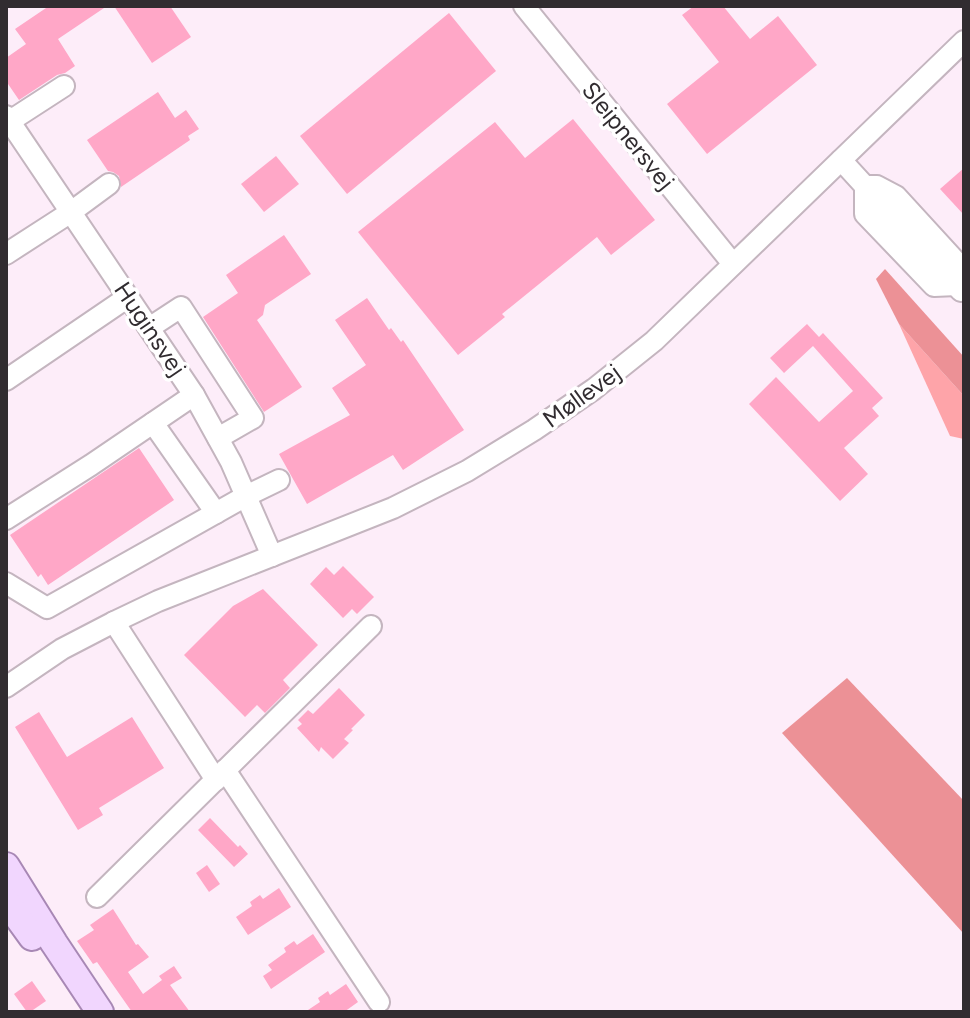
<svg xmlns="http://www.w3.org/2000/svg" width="970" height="1018" font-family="Figtree,sans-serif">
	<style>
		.green { fill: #fea4a9 }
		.forest { fill: #ec9196 }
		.building { fill: #ffa7c7 }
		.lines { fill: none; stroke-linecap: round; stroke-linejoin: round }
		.minor-casing { stroke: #c4b5bf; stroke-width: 24 }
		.major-casing { stroke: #a888b5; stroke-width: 30 }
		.minor { stroke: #fff; stroke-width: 20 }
		.major { stroke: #f1d6fe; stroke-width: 26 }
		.labels { text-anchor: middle; stroke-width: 7; stroke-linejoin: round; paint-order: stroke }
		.street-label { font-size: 24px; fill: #312c30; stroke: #fff }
	</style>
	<rect width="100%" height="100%" fill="#fdedf9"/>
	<!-- green -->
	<path class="green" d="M899 324 964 396V439L950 436Z"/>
	<!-- forest -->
	<g class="forest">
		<path d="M885 269 964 357V396L899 324 876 279Z"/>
		<path d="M847 678 964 801V934L782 733Z"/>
	</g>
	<!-- building -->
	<g class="building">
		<path d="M49 6H107L58 39 75 66 65 73 57 75 19 100 6 81V58L26 44 15 29Z"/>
		<path d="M114 6H170L191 37 152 63Z"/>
		<path d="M694 6H723L750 39 778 16 817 65 707 154 667 104 719 62 682 15Z"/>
		<path d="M449 13 496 71 347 194 300 136Z"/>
		<path d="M158 92 175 118 186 110 199 129 188 136 190 140 121 187 119 176 113 172 108 171 87 140Z"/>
		<path d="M573 119 655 220 611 255 597 237 502 314 505 317 458 355 358 232 495 122 525 158Z"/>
		<path d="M276 156 299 184 264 212 241 184Z"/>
		<path d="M964 168V215L940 189Z"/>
		<path d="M284 235 311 274 265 305 263 315 257 320 302 387 264 412 203 317 238 293 226 275Z"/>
		<path d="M367 298 389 330 391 328 401 342 403 340 464 430 403 470 393 455 307 504 279 454 350 415 332 388 366 365 335 320Z"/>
		<path d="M807 324 819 337 823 333 883 398 872 408 879 416 844 448 868 474 840 501 749 404 776 377 819 422 853 391 813 346 784 373 770 358Z"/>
		<path d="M139 448 174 500 48 585 41 574 38 577 10 535Z"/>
		<path d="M343 566 374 597 357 614 352 609 343 618 310 584 326 567 334 575Z"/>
		<path d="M263 589 318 645 283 680 290 688 265 713 257 705 245 717 184 655 233 606Z"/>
		<path d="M339 688 365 715 351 729 353 730 344 739 349 743 333 759 321 747 319 752 297 728 302 724 298 720 308 710 313 714Z"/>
		<path d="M39 712 67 757 132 717 164 768 99 808 103 815 78 830 15 727Z"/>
		<path d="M210 818 238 847 240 845 248 854 234 867 198 830Z"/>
		<path d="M207 865 220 884 209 892 196 873Z"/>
		<path d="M279 888 291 907 248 935 236 917 252 906 250 902 260 895 263 899Z"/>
		<path d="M113 909 136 945 138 944 149 957 128 972 143 994 162 980 159 976 174 966 182 978 170 985 190 1012H132L97 962 93 964 77 941 94 930 90 925Z"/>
		<path d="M313 934 325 952 271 989 263 976 272 970 268 965 286 952 284 948 294 941 297 945Z"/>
		<path d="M32 981 46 1001 30 1012H27L14 994Z"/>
		<path d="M346 984 358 1002 344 1012H305L320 1002 318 998 328 991 330 995Z"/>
	</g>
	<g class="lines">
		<defs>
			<g id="minor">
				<path d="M524 6 733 264"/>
				<path d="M6 116 194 395 231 462 272 556"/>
				<path d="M10 121 64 86"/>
				<path d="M841 160 961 291"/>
				<path d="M865 186H877L896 196 961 267 957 285 934 286 865 214Z"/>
				<path d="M6 254 71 212 109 184"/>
				<path d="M149 328 181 307 253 418 218 438"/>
				<path d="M6 380 128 297"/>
				<path d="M153 423 216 513"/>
				<path d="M6 519 91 465 194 395"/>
				<path d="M6 583 47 608 246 496 279 480"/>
				<path d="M114 622 216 780"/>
				<path d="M6 687 62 649 114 622 158 601 393 508 467 471 534 430 594 389 654 341 964 41"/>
				<path d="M225 770 379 1002"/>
				<path d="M97 897 371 626"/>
			</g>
			<g id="major">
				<path d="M6 866 54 943 100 1012"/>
				<path d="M6 901 32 937"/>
			</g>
		</defs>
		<!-- minor casing -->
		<use href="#minor" class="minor-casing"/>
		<!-- major casing -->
		<use href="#major" class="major-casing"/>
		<!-- minor -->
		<use href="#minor" class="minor"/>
		<!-- major -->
		<use href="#major" class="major"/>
	</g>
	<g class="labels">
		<!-- street labels -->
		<g class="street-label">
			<text transform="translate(628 136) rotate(51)" y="8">Sleipnersvej</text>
			<text transform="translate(150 329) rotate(56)" y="8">Huginsvej</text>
			<text transform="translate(582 396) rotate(-36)" y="8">Møllevej</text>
		</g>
	</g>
	<!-- border -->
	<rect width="970" height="1018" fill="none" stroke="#312c30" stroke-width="16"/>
</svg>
